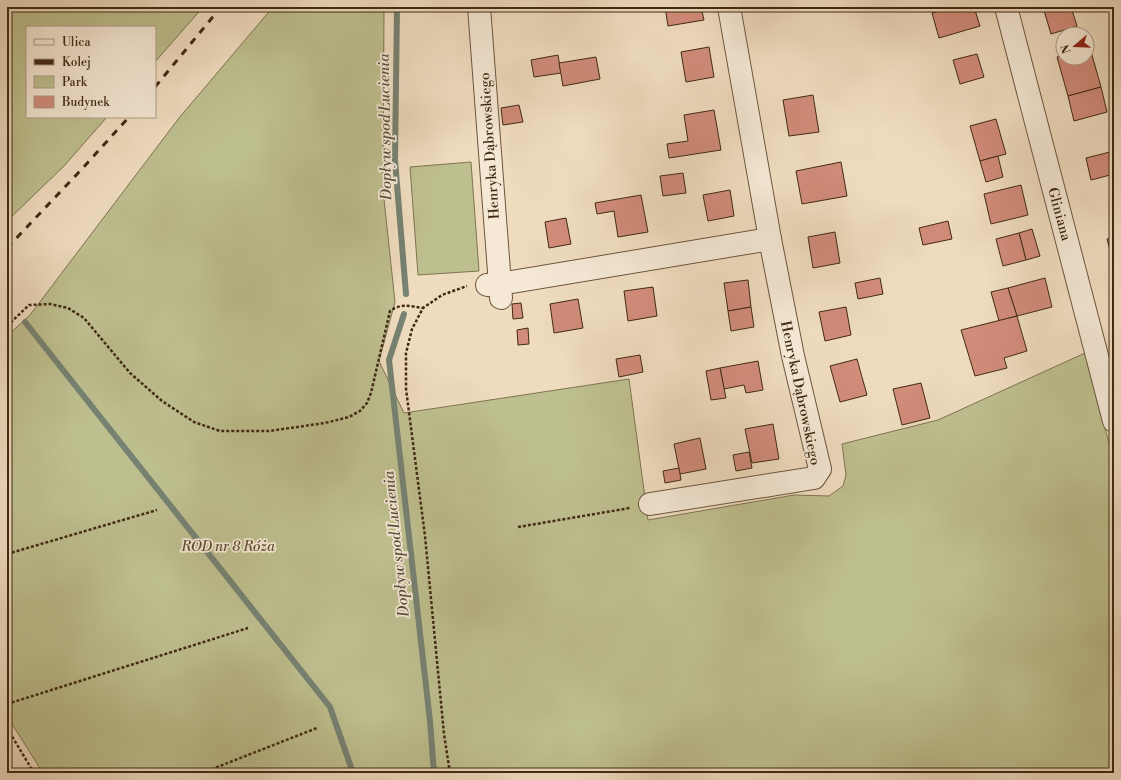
<svg xmlns="http://www.w3.org/2000/svg" width="1121" height="780" font-family="'Libre Bodoni',serif">
	<style>
		.green { fill: #bebf8f; stroke: #7f7451 }
		.lines { fill: none; stroke-linecap: round; stroke-linejoin: round }
		.stream { stroke: #768272; stroke-width: 6 }
		.building { fill: #d18c7a; stroke: #402a13 }
		.minor-casing { stroke: #6c563e; stroke-width: 24 }
		.path { stroke: #402a13; stroke-width: 2.5; stroke-dasharray: 3 2; stroke-linecap: butt }
		.minor { stroke: #f5e8d5; stroke-width: 22 }
		.rail { stroke: #402a13; stroke-width: 3; stroke-dasharray: 7 7; stroke-linecap: butt }
		.labels { text-anchor: middle; stroke-width: 3.5; stroke-linejoin: round; paint-order: stroke }
		.street-label { font-size: 14px; fill: #402a13; stroke: #f5e8d5 }
		.park-label { font-size: 14px; font-style: italic; fill: #604f32; stroke: #f5e8d5 }
		.water-label { font-size: 15px; font-style: italic; fill: #564e3a; stroke: #f5e8d5 }
	</style>
	<rect width="100%" height="100%" fill="#efdcbf"/>
	<filter id="stains"><feTurbulence type="fractalNoise" baseFrequency=".005" numOctaves="4"/><feColorMatrix values="0 0 0 0 .2 0 0 0 0 .09 0 0 0 0 .02 0 0 0 .5 -.17"/></filter>
	<radialGradient id="worn" r=".72"><stop offset=".6" stop-color="#630" stop-opacity="0"/><stop offset="1" stop-color="#630" stop-opacity=".3"/></radialGradient>
	<!-- green -->
	<g class="green">
		<path d="M7 7H203L155 62V27H27V117H107L64 166 7 221Z"/>
		<path d="M273 7H384L383 190 395 302 379 361 404 413 629 379 648 520 794 495 829 496 843 486 846 475 842 444 938 420 1085 353 1114 462V773H43L7 716V336L30 315 179 118Z"/>
		<path d="M471 162 479 271 418 275 410 167Z"/>
	</g>
	<g class="lines">
		<!-- stream -->
		<g class="stream">
			<path d="M397 7 395 160 406 294"/>
			<path d="M404 314 389 360 430 721 434 773"/>
			<path d="M25 322 330 707 353 773"/>
		</g>
	</g>
	<!-- building -->
	<g class="building">
		<path d="M665 7H701L704 20 668 26Z"/>
		<path d="M954 7H974L980 26 939 38 932 13Z"/>
		<path d="M1043 7H1071L1077 26 1051 34Z"/>
		<path d="M709 47 714 77 686 82 681 52Z"/>
		<path d="M1090 48 1101 87 1068 96 1057 57 1063 55V58H1087V49Z"/>
		<path d="M977 54 984 77 960 84 953 60Z"/>
		<path d="M558 55 561 73 534 77 531 60Z"/>
		<path d="M596 57 600 79 563 86 559 63Z"/>
		<path d="M1101 87 1107 112 1074 121 1068 96Z"/>
		<path d="M813 95 819 132 789 136 783 100Z"/>
		<path d="M519 105 523 122 503 125 501 108Z"/>
		<path d="M714 110 721 150 669 158 667 144 688 141 684 115Z"/>
		<path d="M996 119 1006 154 980 161 970 126Z"/>
		<path d="M1114 151V174L1091 180 1086 158Z"/>
		<path d="M998 156 1003 177 986 182 980 161Z"/>
		<path d="M841 162 847 196 802 204 796 171Z"/>
		<path d="M683 173 686 193 663 196 660 176Z"/>
		<path d="M1021 185 1028 215 991 224 984 194Z"/>
		<path d="M730 190 734 216 708 221 703 195Z"/>
		<path d="M641 195 648 232 618 237 614 211 597 214 595 203Z"/>
		<path d="M566 218 571 244 549 248 545 222Z"/>
		<path d="M948 221 952 239 923 245 919 228Z"/>
		<path d="M1032 229 1040 256 1026 260 1019 233Z"/>
		<path d="M835 232 840 263 813 268 808 237Z"/>
		<path d="M1019 233 1026 260 1003 266 996 239Z"/>
		<path d="M1114 237V265L1107 239Z"/>
		<path d="M880 278 883 294 858 299 855 283Z"/>
		<path d="M1045 278 1052 307 1017 316 1008 288Z"/>
		<path d="M748 280 751 307 728 311 724 283Z"/>
		<path d="M653 287 657 316 628 321 624 291Z"/>
		<path d="M1008 288 1017 316 999 321 991 292Z"/>
		<path d="M578 299 583 328 554 333 550 304Z"/>
		<path d="M521 303 523 318 513 319 512 304Z"/>
		<path d="M751 307 754 327 731 331 728 311Z"/>
		<path d="M846 307 851 335 825 341 819 312Z"/>
		<path d="M1017 316 1027 351 1004 358 1007 368 975 376 961 330Z"/>
		<path d="M528 328 529 344 518 345 517 330Z"/>
		<path d="M640 355 643 372 619 377 616 359Z"/>
		<path d="M857 359 867 395 840 402 830 366Z"/>
		<path d="M758 361 763 390 746 393 744 385 724 389 720 368Z"/>
		<path d="M720 368 726 398 711 400 706 371Z"/>
		<path d="M921 383 930 418 902 425 893 389Z"/>
		<path d="M773 424 779 459 752 463 745 429Z"/>
		<path d="M700 438 706 469 680 474 674 444Z"/>
		<path d="M749 452 752 468 736 471 733 455Z"/>
		<path d="M679 468 681 480 665 483 663 471Z"/>
	</g>
	<g class="lines">
		<defs>
			<g id="minor">
				<path d="M479 7 501 298"/>
				<path d="M1006 7 1114 421"/>
				<path d="M487 285 500 284 770 239"/>
				<path d="M650 504 814 478 820 469 793 356 770 239 729 7"/>
			</g>
		</defs>
		<!-- minor casing -->
		<use href="#minor" class="minor-casing"/>
		<!-- path -->
		<g class="path">
			<path d="M7 326 29 305 50 304 68 308 84 318 130 373 162 401 194 422 220 431H269L325 423 349 417 360 411 367 403 371 393 390 311C401 303 410 306 423 308"/>
			<path d="M518 527 630 508"/>
			<path d="M7 554 157 510"/>
			<path d="M7 704 248 628"/>
			<path d="M7 728 34 773"/>
			<path d="M202 773 317 728"/>
			<path d="M450 773 444 734 425 536 406 389V353L412 329 423 308 442 295 467 286"/>
		</g>
		<!-- minor -->
		<use href="#minor" class="minor"/>
		<!-- rail -->
		<g class="rail">
			<path d="M155 87 221 7"/>
			<path d="M7 248 81 170 129 117"/>
		</g>
	</g>
	<g class="labels">
		<!-- street labels -->
		<g class="street-label">
			<text transform="translate(489 146) rotate(-94)" y="5">Henryka Dąbrowskiego</text>
			<text transform="translate(1060 214) rotate(75)" y="5">Gliniana</text>
			<text transform="translate(801 393) rotate(78)" y="5">Henryka Dąbrowskiego</text>
		</g>
		<!-- park labels -->
		<g class="park-label">
			<text x="228" y="551">ROD nr 8 Róża</text>
		</g>
		<!-- water labels -->
		<g class="water-label">
			<text transform="translate(385 127) rotate(-91)" y="5">Dopływ spod Lucienia</text>
			<text transform="translate(396 544) rotate(-96)" y="5">Dopływ spod Lucienia</text>
		</g>
	</g>
	<!-- margin -->
	<rect width="1121" height="780" fill="none" stroke="#efdcbf" stroke-width="24"/>
	<rect x="8" y="8" width="1105" height="764" fill="none" stroke="#402a13" stroke-width="2"/>
	<rect x="12" y="12" width="1097" height="756" fill="none" stroke="#402a13"/>
	<!-- legend -->
	<rect x="26" y="26" width="130" height="92" fill="#f5e8d5" stroke="#ad9c87"/>
	<rect x="34" y="39" width="20" height="6" fill="#f5e8d5" stroke="#ad9c87"/>
	<text x="62" y="46" font-size="12" fill="#402a13">Ulica</text>
	<rect x="34" y="59" width="20" height="6" fill="#402a13" stroke="#ad9c87"/>
	<text x="62" y="66" font-size="12" fill="#402a13">Kolej</text>
	<rect x="34" y="76" width="20" height="12" fill="#bebf8f" stroke="#ad9c87"/>
	<text x="62" y="86" font-size="12" fill="#402a13">Park</text>
	<rect x="34" y="96" width="20" height="12" fill="#d18c7a" stroke="#ad9c87"/>
	<text x="62" y="106" font-size="12" fill="#402a13">Budynek</text>
	<!-- north arrow -->
	<g transform="translate(1075 46) rotate(251)"><circle r="19" fill="#f5e8d5" stroke="#ad9c87"/>
	<path d="M0-3L7 15L0 10L-7 15Z" fill="#8f2418"/>
	<text y="-6" font-size="11" font-weight="bold" text-anchor="middle" fill="#402a13">N</text>
	</g>
	<rect width="100%" height="100%" filter="url(#stains)"/>
	<rect width="100%" height="100%" fill="url(#worn)"/>
</svg>
